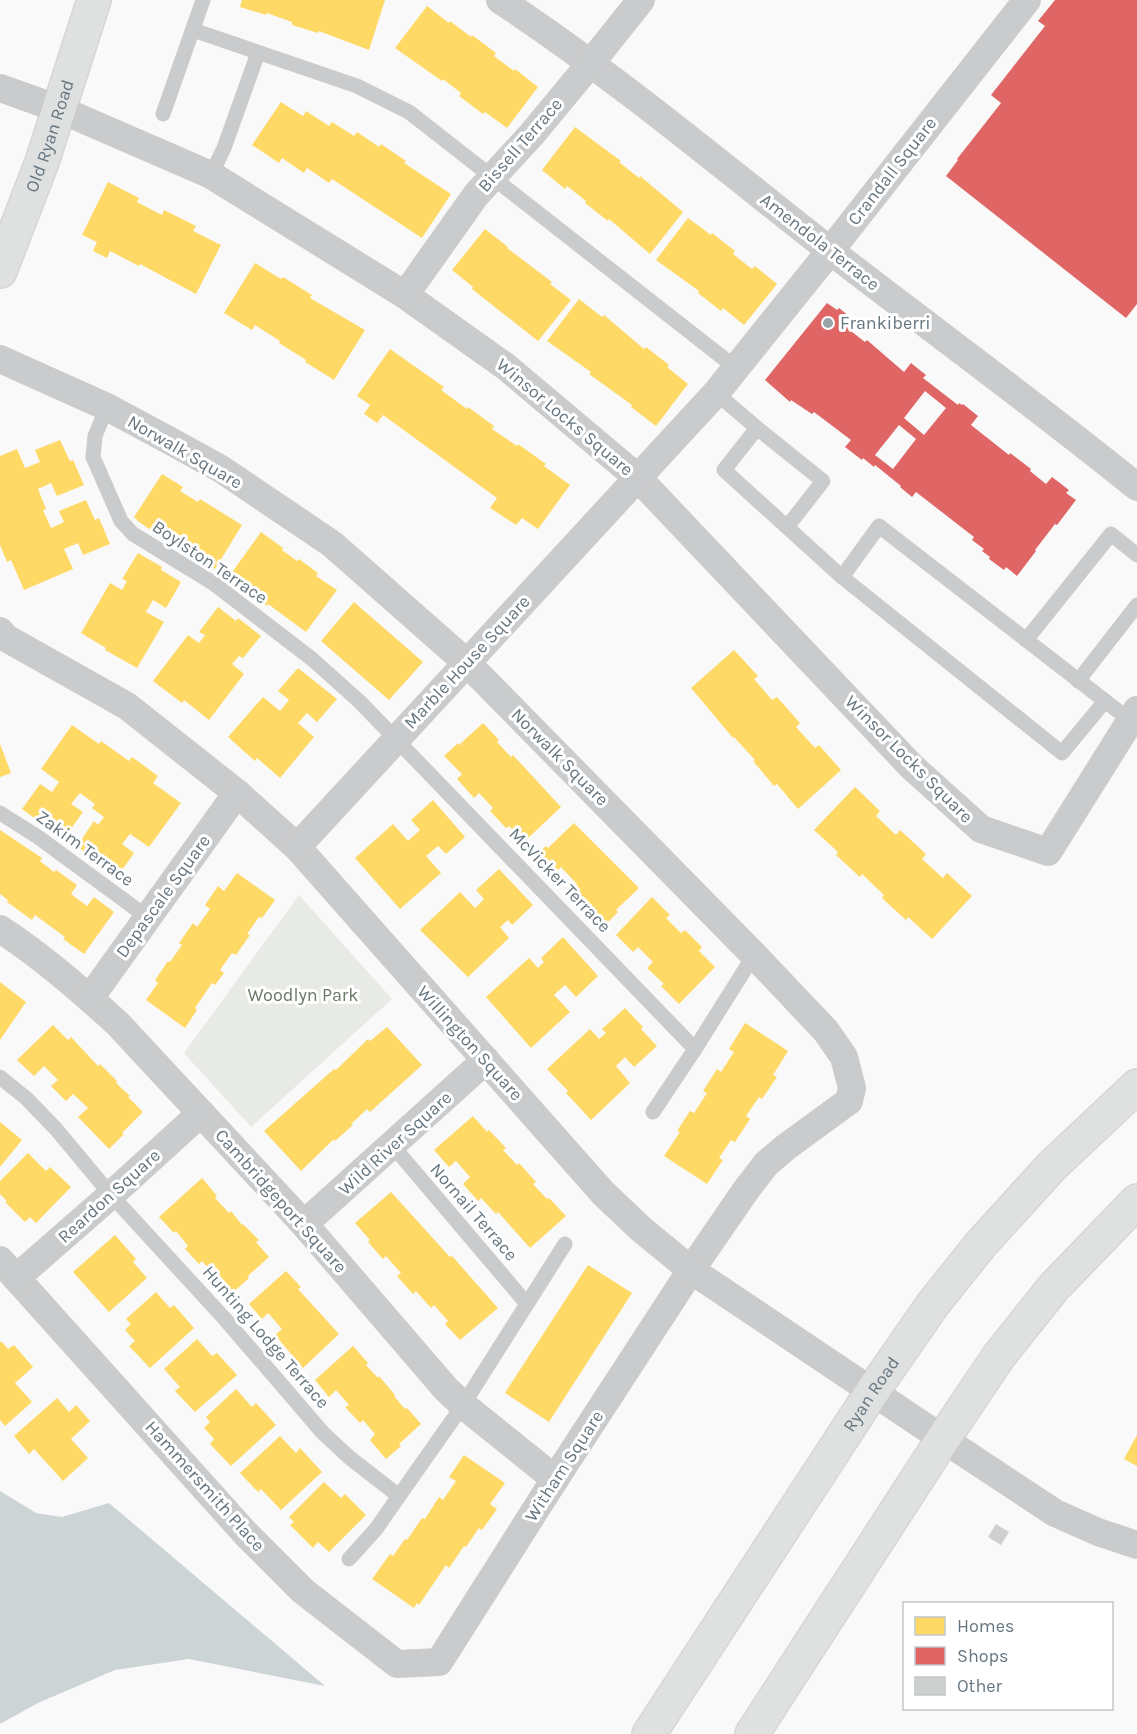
<svg xmlns="http://www.w3.org/2000/svg" width="1137" height="1734" font-family="Karla,sans-serif">
	<style>
		.green { fill: #e8eae6 }
		.water { fill: #ccd4d6 }
		.homes { fill: #ffd966 }
		.shops { fill: #e06666; fill-rule: evenodd }
		.building { fill: #ced0d0 }
		.lines { fill: none; stroke-linecap: round; stroke-linejoin: round }
		.secondary-casing { stroke: #d5d6d7; stroke-width: 36 }
		.lane { stroke: #cacbcc; stroke-width: 15 }
		.street { stroke: #cacbcc; stroke-width: 28 }
		.secondary { stroke: #dfe0e0; stroke-width: 33 }
		.poi-dot { fill: #99a4aa; stroke: #fff; stroke-width: 2 }
		.labels { text-anchor: middle; stroke-width: 6; stroke-linejoin: round; paint-order: stroke }
		.street-label { font-size: 18px; fill: #667680; stroke: #fff }
		.poi-label { font-size: 18px; fill: #667680; stroke: #fff; text-anchor: start }
		.park-label { font-size: 18px; fill: #697966; stroke: #fff }
	</style>
	<rect width="100%" height="100%" fill="#f9f9f9"/>
	<!-- green -->
	<path class="green" d="M299 895 392 999 251 1127 184 1053Z"/>
	<!-- water -->
	<path class="water" d="M0 1491 36 1513 62 1517 109 1503 325 1686 189 1659 115 1670 38 1703 0 1724Z"/>
	<!-- homes -->
	<g class="homes">
		<path d="M242 0H385L369 50 319 31 318 33 292 25V22L267 13 266 15 240 7Z"/>
		<path d="M427 6 449 23 450 21 471 37 472 35 496 53 494 56 514 71 515 69 538 87 507 128 485 112 483 114 459 96 461 93 443 79 442 81 395 48Z"/>
		<path d="M281 102 303 116 306 111 329 126 332 122 354 136 357 132 379 147 381 144 406 161 404 163 451 194 422 238 332 179 329 183 307 168 304 173 282 158 279 163 252 145Z"/>
		<path d="M575 127 621 161 619 162 639 178 640 176 683 212 650 254 609 219 608 221 585 203 586 201 567 186 565 189 542 170Z"/>
		<path d="M108 182 139 198 137 202 162 215 164 210 196 226 193 231 221 245 196 294 140 264 139 266 110 251 107 258 93 251 97 242 82 235Z"/>
		<path d="M688 218 711 235 712 233 735 251 733 254 752 269 755 266 777 284 744 325 723 308 721 311 698 293 699 291 656 260Z"/>
		<path d="M485 229 508 247 507 248 552 282 550 284 571 300 538 341 472 289 473 287 452 270Z"/>
		<path d="M255 263 281 279 283 277 312 295 310 298 365 330 334 380 305 362 306 360 279 343 280 341 255 325 252 330 224 313Z"/>
		<path d="M579 299 602 317 604 315 644 349 646 347 669 365 667 367 688 384 656 426 631 407 632 405 589 374 591 372 547 341Z"/>
		<path d="M390 349 444 387 441 390 467 409 468 407 494 426 492 429 517 446 518 444 546 464 544 466 570 485 538 529 522 518 516 525 490 508 497 498 383 415 377 423 364 414 370 405 357 396Z"/>
		<path d="M60 440 70 461 73 460 84 485 57 496 51 483 38 489 46 509 43 510 51 528 64 522 59 511 86 500 95 520 99 518 110 544 83 555 78 543 64 549 73 569 24 590 11 560 7 562 0 545V456L17 449 25 468 40 462 35 450Z"/>
		<path d="M162 474 183 487 180 491 198 502 200 499 242 525 215 569 175 543 176 541 156 528 154 532 139 522 134 517Z"/>
		<path d="M261 532 283 548 282 550 297 561 299 559 318 573 316 576 337 590 306 632 268 604 267 606 248 592 250 590 230 575Z"/>
		<path d="M138 553 162 567 161 570 181 582 166 608 153 600 146 612 164 622 137 668 105 650 106 648 81 633 110 583 122 590 127 581 122 579Z"/>
		<path d="M354 602 423 662 389 700 321 641Z"/>
		<path d="M218 607 236 621 238 618 261 636 243 658 239 656 232 664 244 674 209 720 184 700 182 703 153 681 188 635 199 643 205 635 199 632Z"/>
		<path d="M734 650 758 676 754 679 772 700 777 697 800 723 796 727 815 748 819 745 841 770 798 809 777 784 774 786 753 761 755 760 734 737 733 738 691 688Z"/>
		<path d="M298 668 337 699 317 722 307 713 298 723 314 737 280 778 257 758 255 761 228 737 263 697 280 711 289 700 278 691Z"/>
		<path d="M483 723 499 740 497 742 511 757 513 755 561 807 524 842 509 826 506 828 490 811 493 808 479 793 474 798 457 779 462 774 444 756 458 743 459 745Z"/>
		<path d="M72 725 99 744 101 741 129 761 132 757 158 776 153 783 181 803 149 847 130 834 122 844 134 853 117 877 77 846 94 821 98 825 104 817 92 808 95 804 80 793 71 804 83 812 65 837 47 824 45 826 22 809 40 784 52 792 59 782 41 769Z"/>
		<path d="M0 744 11 773 0 777Z"/>
		<path d="M855 787 880 811 876 816 896 835 900 830 926 854 922 859 943 878 947 873 972 896 932 939 908 917 906 920 882 898 884 895 862 874 860 877 836 855 838 852 814 830Z"/>
		<path d="M433 800 465 837 446 854 438 846 426 856 441 873 400 909 355 858 393 824 408 841 420 830 411 820Z"/>
		<path d="M574 823 639 888 616 910 618 912 605 925 571 890 577 884 561 867 555 873 537 854 546 846 548 848Z"/>
		<path d="M0 830 42 858 40 861 54 872 56 870 77 885 71 894 87 906 94 897 114 912 84 954 63 939 65 937 35 915 32 920 7 902 8 900 0 894Z"/>
		<path d="M499 869 533 905 512 925 508 920 500 927 509 938 468 977 420 930 460 892 475 908 484 899 476 890Z"/>
		<path d="M237 873 275 900 262 918 259 917 247 934 250 935 236 955 232 953 220 970 224 973 215 985 212 983 195 1008 197 1010 185 1028 146 1000 158 983 155 980 168 961 170 962 182 945 179 943 193 923 197 927 210 909 205 905 218 886 224 891Z"/>
		<path d="M652 897 670 915 666 918 681 933 685 930 702 947 699 951 715 967 679 1004 661 986 664 984 647 968 653 962 638 947 633 952 616 935Z"/>
		<path d="M563 937 598 976 576 997 565 985 554 995 570 1012 531 1048 486 997 529 958 538 968 544 962 541 958Z"/>
		<path d="M0 982 26 1002 0 1040Z"/>
		<path d="M625 1008 643 1027 641 1029 657 1046 634 1067 625 1057 616 1066 630 1083 591 1120 566 1093 568 1091 547 1069 590 1029 599 1039 606 1033 602 1029Z"/>
		<path d="M745 1023 788 1051 773 1075 777 1077 762 1099 759 1097 746 1116 750 1119 735 1142 731 1140 719 1158 723 1160 707 1184 664 1156 680 1132 677 1131 690 1111 694 1113 707 1093 703 1091 717 1069 721 1072 734 1052 729 1049Z"/>
		<path d="M53 1025 68 1040 71 1037 98 1066 100 1064 117 1081 116 1083 130 1096 128 1097 143 1112 122 1133 124 1134 109 1149 78 1117 88 1108 73 1094 66 1101 51 1086 58 1080 44 1066 34 1076 17 1060Z"/>
		<path d="M387 1027 422 1065 370 1112 367 1109 351 1124 353 1125 335 1141 334 1139 301 1171 264 1131 334 1069 336 1070 368 1039 370 1041Z"/>
		<path d="M473 1116 487 1132 489 1130 506 1148 503 1150 517 1165 519 1163 536 1182 533 1184 547 1199 549 1198 566 1216 530 1248 498 1212 496 1214 481 1198 478 1201 463 1184 470 1177 456 1161 449 1167 434 1150Z"/>
		<path d="M0 1122 22 1140 0 1167Z"/>
		<path d="M28 1153 46 1171 50 1167 71 1187 36 1223 30 1217 25 1222 5 1202 7 1201 0 1194V1181Z"/>
		<path d="M202 1178 217 1196 215 1198 229 1213 231 1211 242 1225 243 1224 259 1240 256 1242 269 1257 248 1276 249 1278 229 1296 213 1278 215 1276 202 1261 199 1264 185 1249 188 1246 176 1231 174 1233 159 1217Z"/>
		<path d="M391 1192 450 1257 452 1256 498 1308 460 1340 445 1324 448 1321 434 1305 431 1308 416 1291 413 1294 397 1276 401 1273 386 1256 383 1259 368 1242 370 1240 355 1223Z"/>
		<path d="M115 1235 136 1259 133 1262 147 1278 109 1312 73 1272Z"/>
		<path d="M588 1265 632 1293 549 1422 505 1393Z"/>
		<path d="M286 1271 301 1287 298 1289 339 1334 303 1368 275 1335 282 1329 268 1313 262 1319 249 1304Z"/>
		<path d="M156 1292 170 1308 174 1305 194 1328 150 1368 129 1346 135 1341 125 1330 131 1324 126 1319Z"/>
		<path d="M197 1339 212 1356 217 1353 237 1375 195 1412 175 1391 180 1387 164 1369Z"/>
		<path d="M1 1341 8 1349 14 1345 33 1367 15 1383 32 1402 5 1426 0 1420V1343Z"/>
		<path d="M353 1346 368 1363 366 1365 378 1378 379 1376 395 1395 394 1396 405 1409 407 1408 421 1424 399 1444 401 1446 386 1459 370 1440 375 1434 363 1420 360 1423 345 1407 349 1405 336 1390 329 1397 315 1380Z"/>
		<path d="M236 1389 252 1407 256 1403 276 1425 231 1466 210 1444 214 1439 204 1428 210 1422 206 1417Z"/>
		<path d="M57 1398 69 1412 76 1405 90 1421 71 1439 88 1458 63 1481 34 1449 29 1454 14 1436Z"/>
		<path d="M1137 1435V1466L1124 1459Z"/>
		<path d="M280 1436 296 1453 300 1448 322 1472 281 1510 261 1489 258 1492 240 1473Z"/>
		<path d="M464 1455 505 1483 490 1504 497 1509 482 1530 479 1528 466 1547 464 1546 449 1568 446 1565 419 1605 417 1603 414 1608 372 1579 390 1554 393 1556 405 1539 407 1540 422 1518 425 1519 439 1497 443 1500 456 1481 449 1477Z"/>
		<path d="M324 1482 341 1498 345 1494 366 1515 329 1552 318 1542 313 1548 290 1525 294 1522 289 1517Z"/>
	</g>
	<!-- shops -->
	<g class="shops">
		<path d="M1055 0H1137V304L1126 318 946 176 958 160 957 159 1001 103 991 95 1045 26 1038 21Z"/>
		<path d="M827 303 837 310 839 308 854 320 847 328 865 342 867 340 904 372 911 363 926 375 923 378 958 405 959 403 962 405 963 404 978 416 971 425 1009 455 1010 453 1031 469 1030 471 1046 484 1052 477 1069 490 1066 493 1076 500 1057 525 1055 524 1035 550 1036 551 1017 576 1006 567 1004 570 989 559 990 557 982 551 984 549 972 540 974 537 916 492 912 497 900 487 901 486 875 465 874 467 863 458 862 460 845 447 851 440 814 412 812 414 791 400 790 402 765 380ZM925 391 946 408 924 435 904 418ZM899 425 916 439 893 469 875 455Z"/>
	</g>
	<!-- building -->
	<path class="building" d="M996 1524 1009 1532 1001 1545 988 1537Z"/>
	<g class="lines">
		<defs>
			<g id="secondary">
				<path id="s1" d="M0 271 42 162 94 0"/>
				<path id="s2" d="M649 1734 872 1392 933 1304 981 1244 1052 1166 1137 1086"/>
				<path d="M752 1734 943 1439 999 1356 1054 1287 1137 1201"/>
			</g>
		</defs>
		<!-- secondary casing -->
		<use href="#secondary" class="secondary-casing"/>
		<!-- lane -->
		<g class="lane">
			<path d="M193 30 357 86 409 112 736 368"/>
			<path d="M163 114 203 0"/>
			<path d="M211 175 224 148 258 53"/>
			<path d="M716 393 757 428 724 470 842 577 879 526 1131 721"/>
			<path d="M107 407 95 436 93 457 121 521 133 534 213 583 312 659 360 702 695 1049"/>
			<path d="M757 428 823 481 787 527"/>
			<path d="M842 577 1062 753 1105 701"/>
			<path d="M1026 640 1111 534 1137 555"/>
			<path d="M1078 681 1137 605"/>
			<path d="M0 813 38 837 147 917"/>
			<path d="M0 1077 26 1098 56 1129 111 1195 224 1318 323 1433 350 1458 399 1496 463 1405 565 1244"/>
			<path d="M653 1112 695 1049 754 955"/>
			<path d="M392 1145 527 1304"/>
			<path d="M349 1559 376 1529 399 1496"/>
		</g>
		<!-- street -->
		<g class="street">
			<path d="M500 0C615 76 721 165 828 249 931 329 1036 405 1137 487"/>
			<path d="M0 88 59 109 211 175 405 295 505 366 638 478 911 766 981 829 1048 852 1137 710"/>
			<path d="M405 295 476 195 532 134 590 64 641 0"/>
			<path d="M0 359 107 407 174 443 221 469 332 544 467 663 754 955 826 1031 844 1057 852 1088 849 1101 786 1147 766 1164 746 1190 691 1270 555 1479 439 1662 397 1664 303 1591 246 1534 0 1260"/>
			<path d="M0 631 6 638 127 706 237 793 297 847 603 1193 641 1229 691 1270 943 1439 1055 1513 1098 1532 1137 1545"/>
			<path d="M297 847 716 393 830 251 1027 0"/>
			<path d="M0 929C42 956 81 990 118 1024L304 1224 446 1389 463 1405 555 1479"/>
			<path d="M90 998 237 793"/>
			<path d="M304 1224 486 1060"/>
			<path d="M16 1278 111 1195 201 1113"/>
		</g>
		<!-- secondary -->
		<use href="#secondary" class="secondary"/>
	</g>
	<!-- markers -->
	<circle class="poi-dot" cx="828" cy="323" r="6"/>
	<g class="labels">
		<!-- street labels -->
		<g class="street-label">
			<text dy="6" stroke="none"><textPath href="#s1" startOffset="144">Old Ryan Road</textPath></text>
			<text transform="translate(520 145) rotate(-49)" y="6">Bissell Terrace</text>
			<text transform="translate(892 171) rotate(-52)" y="6">Crandall Square</text>
			<text transform="translate(820 242) rotate(38)" y="6">Amendola Terrace</text>
			<text transform="translate(565 417) rotate(40)" y="6">Winsor Locks Square</text>
			<text transform="translate(185 452) rotate(30)" y="6">Norwalk Square</text>
			<text transform="translate(210 562) rotate(34)" y="6">Boylston Terrace</text>
			<text transform="translate(467 662) rotate(-47)" y="6">Marble House Square</text>
			<text transform="translate(560 757) rotate(45)" y="6">Norwalk Square</text>
			<text transform="translate(909 759) rotate(45)" y="6">Winsor Locks Square</text>
			<text transform="translate(85 848) rotate(36)" y="6">Zakim Terrace</text>
			<text transform="translate(560 880) rotate(46)" y="6">McVicker Terrace</text>
			<text transform="translate(163 896) rotate(-54)" y="6">Depascale Square</text>
			<text transform="translate(470 1043) rotate(48)" y="6">Willington Square</text>
			<text transform="translate(395 1143) rotate(-42)" y="6">Wild River Square</text>
			<text transform="translate(109 1196) rotate(-42)" y="6">Reardon Square</text>
			<text transform="translate(281 1201) rotate(48)" y="6">Cambridgeport Square</text>
			<text transform="translate(474 1212) rotate(49)" y="6">Nornail Terrace</text>
			<text transform="translate(266 1337) rotate(49)" y="6">Hunting Lodge Terrace</text>
			<text dy="6" stroke="none"><textPath href="#s2" startOffset="406">Ryan Road</textPath></text>
			<text transform="translate(564 1466) rotate(-57)" y="6">Witham Square</text>
			<text transform="translate(205 1486) rotate(48)" y="6">Hammersmith Place</text>
		</g>
		<!-- poi labels -->
		<g class="poi-label">
			<text x="840" y="329">Frankiberri</text>
		</g>
		<!-- park labels -->
		<g class="park-label">
			<text x="303" y="1001">Woodlyn Park</text>
		</g>
	</g>
	<!-- legend -->
	<rect x="903" y="1602" width="210" height="108" fill="#ffffff" stroke="#c2c8cc" stroke-width="1.5"/>
	<rect x="915" y="1617" width="30" height="18" fill="#ffd966" stroke="#c2c8cc" stroke-width="1.5"/>
	<text x="957" y="1632" font-size="18" fill="#667680">Homes</text>
	<rect x="915" y="1647" width="30" height="18" fill="#e06666" stroke="#c2c8cc" stroke-width="1.5"/>
	<text x="957" y="1662" font-size="18" fill="#667680">Shops</text>
	<rect x="915" y="1677" width="30" height="18" fill="#ced0d0" stroke="#c2c8cc" stroke-width="1.5"/>
	<text x="957" y="1692" font-size="18" fill="#667680">Other</text>
</svg>
